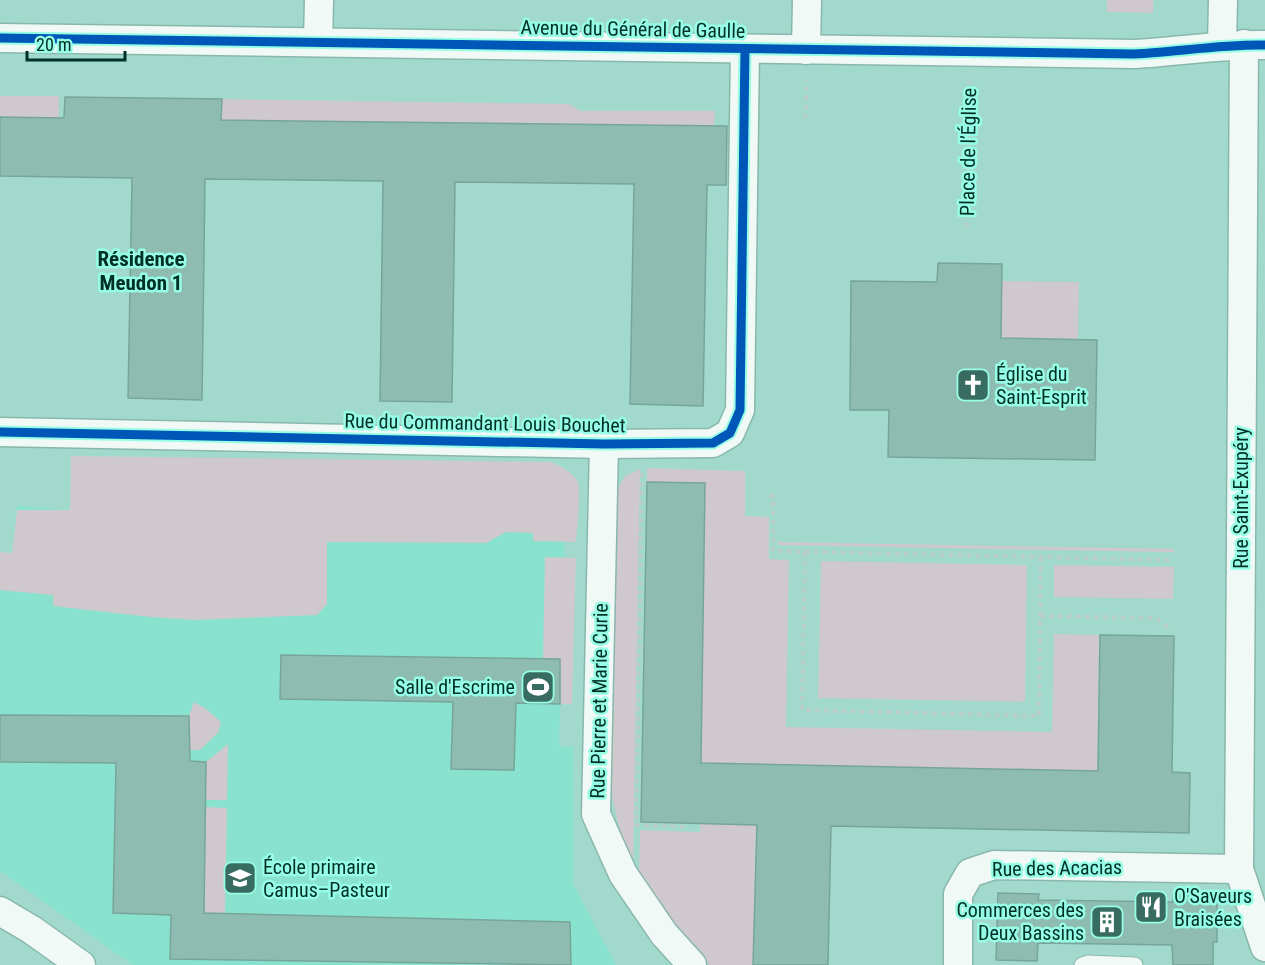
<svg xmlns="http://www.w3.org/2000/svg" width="1265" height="965" font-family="'Roboto Condensed',sans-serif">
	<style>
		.built { fill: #89e2ce }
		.green { fill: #cfc8cd }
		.building { fill: #8ebcb0; stroke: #77a59b; stroke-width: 1.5 }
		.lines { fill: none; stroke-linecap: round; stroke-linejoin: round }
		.service-casing { stroke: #89b7ac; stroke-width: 17 }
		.minor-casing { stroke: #89b7ac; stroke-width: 31 }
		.path { stroke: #baccc8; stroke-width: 4; stroke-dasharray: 4.5 4.5; stroke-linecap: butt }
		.service { stroke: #f1f9f7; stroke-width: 15 }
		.minor { stroke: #f1f9f7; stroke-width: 28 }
		.cycleway-casing { stroke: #97fee6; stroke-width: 13 }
		.cycleway { stroke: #0057b8; stroke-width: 9 }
		.labels { text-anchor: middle; stroke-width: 5; stroke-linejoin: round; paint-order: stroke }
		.street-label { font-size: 20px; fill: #003028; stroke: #97fee6 }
		.poi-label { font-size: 20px; fill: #003028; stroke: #97fee6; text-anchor: start }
		.neighbourhood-label { font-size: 21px; font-weight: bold; fill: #003028; stroke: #97fee6 }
	</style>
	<rect width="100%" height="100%" fill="#a1dacc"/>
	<!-- built -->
	<path class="built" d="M71 474 566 489 559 746 573 747V884L616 965H133L0 871V552L12 553 17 506 70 510Z"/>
	<!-- green -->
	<g class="green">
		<path d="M1107 0H1153V13L1107 12Z"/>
		<path d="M0 96H59V118L0 117Z"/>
		<path d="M222 99 569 104 581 111H715L714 126 221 120Z"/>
		<path d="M1002 281 1079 282 1078 339 1001 338Z"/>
		<path d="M71 456 551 462C560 466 574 472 578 483 581 492 577 530 576 542L533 541V533L506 532 486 543 327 542V604L317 615 195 620 151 617 53 606V595L0 590V552L12 553 17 510H70Z"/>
		<path d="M647 468 745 471V516L769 517V559L789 560 786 727 1052 732 1054 634 1099 635 1097 771 701 763 705 483 647 482Z"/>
		<path d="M640 469 633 864 619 827 610 788 617 490 625 476Z"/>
		<path d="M778 542 1174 549V552L778 545Z"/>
		<path d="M545 557 576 558 572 704H560V659H543Z"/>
		<path d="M821 561 1027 565 1025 702 818 698Z"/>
		<path d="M1054 565 1174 567 1173 599 1054 597Z"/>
		<path d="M194 702 205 708 221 722 218 733 200 750H190L189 716Z"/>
		<path d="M228 744 227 800H206V762Z"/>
		<path d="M206 807 227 808 225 913H204Z"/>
		<path d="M700 823 756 824 753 965H709L660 909 639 873 640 830 700 832Z"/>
	</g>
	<!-- building -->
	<g class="building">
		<path d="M65 97 222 99 221 120 727 126 726 185H707L703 406 630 404 634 184 455 182 452 402 380 401 383 181 205 179 202 400 128 398 132 178 0 176V117L64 118Z"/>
		<path d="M938 263 1002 264 1001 338 1097 340 1095 460 888 457 889 410H850L851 281 937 282Z"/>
		<path d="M647 482 705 483 701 763 1098 771 1100 635 1174 636 1172 772 1190 773 1189 833 831 826 828 965H753L757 825 641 822Z"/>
		<path d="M281 655 560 659V704L516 703 514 770 451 769 453 702 280 699Z"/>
		<path d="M0 715 189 716 190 761 206 762 204 913 570 922 571 965 170 959 171 915 113 913 116 763 0 762Z"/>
		<path d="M998 893 1039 894 1038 900 1173 902V895L1217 897V942H1213V965H1173L1172 945 1038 943 1037 961 996 960Z"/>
	</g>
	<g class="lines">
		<defs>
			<path id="service" d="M1082 965 1088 963 1135 965"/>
			<g id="minor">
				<path d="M0 38 1134 54C1178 52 1221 44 1265 45"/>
				<path d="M318 42 319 0"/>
				<path d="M1244 44 1239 869 1265 947"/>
				<path d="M1222 45 1223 0"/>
				<path d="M806 50 807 0"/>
				<path d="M0 432 604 444 713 443 730 433 740 410 745 49"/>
				<path d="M604 444 596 814 623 874 664 934 692 965"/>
				<path d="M0 911 32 930 81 965"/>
				<path d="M958 965V894L970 873 994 865 1239 869"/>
			</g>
		</defs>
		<!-- service casing -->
		<use href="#service" class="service-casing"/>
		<!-- minor casing -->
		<use href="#minor" class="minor-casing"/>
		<!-- path -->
		<g class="path">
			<path d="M805 118 807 81"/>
			<path d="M967 227 969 81"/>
			<path d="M642 473 636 825 689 827"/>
			<path d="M770 497 773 496V551L1173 560"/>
			<path d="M805 552 802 710 1039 716 1041 557"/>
			<path d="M1040 616 1156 618 1172 630"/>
		</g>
		<!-- service -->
		<use href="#service" class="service"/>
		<!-- minor -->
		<use href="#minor" class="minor"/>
		<defs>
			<g id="cycleway">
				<path d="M0 38 1134 54C1178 52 1221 44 1265 45"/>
				<path d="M0 432 604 444 713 443 730 433 740 410 745 49"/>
			</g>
		</defs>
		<!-- cycleway casing -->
		<use href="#cycleway" class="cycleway-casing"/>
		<!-- cycleway -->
		<use href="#cycleway" class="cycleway"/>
	</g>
	<!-- icons -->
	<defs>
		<symbol id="church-square" viewBox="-11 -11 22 22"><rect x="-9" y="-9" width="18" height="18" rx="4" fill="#386c61" stroke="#97fee6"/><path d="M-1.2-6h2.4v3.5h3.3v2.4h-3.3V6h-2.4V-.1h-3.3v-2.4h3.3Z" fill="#fff"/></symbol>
		<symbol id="stadium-square" viewBox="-11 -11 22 22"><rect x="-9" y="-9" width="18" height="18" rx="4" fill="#386c61" stroke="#97fee6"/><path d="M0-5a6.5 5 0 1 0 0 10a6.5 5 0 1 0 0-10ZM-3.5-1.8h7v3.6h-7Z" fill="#fff"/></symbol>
		<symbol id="school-square" viewBox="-11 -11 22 22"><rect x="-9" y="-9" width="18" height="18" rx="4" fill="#386c61" stroke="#97fee6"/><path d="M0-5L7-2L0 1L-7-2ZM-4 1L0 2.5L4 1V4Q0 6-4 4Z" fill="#fff"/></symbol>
		<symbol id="restaurant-square" viewBox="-11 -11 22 22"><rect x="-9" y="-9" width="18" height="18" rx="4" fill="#386c61" stroke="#97fee6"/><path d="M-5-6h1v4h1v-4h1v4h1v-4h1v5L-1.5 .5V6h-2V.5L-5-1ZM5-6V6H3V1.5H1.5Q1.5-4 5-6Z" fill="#fff"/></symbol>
		<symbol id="building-square" viewBox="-11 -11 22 22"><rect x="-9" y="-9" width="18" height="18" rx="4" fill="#386c61" stroke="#97fee6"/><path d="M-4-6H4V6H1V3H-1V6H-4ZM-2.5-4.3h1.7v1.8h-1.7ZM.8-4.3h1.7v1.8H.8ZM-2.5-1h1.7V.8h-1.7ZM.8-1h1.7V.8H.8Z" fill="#fff"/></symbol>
	</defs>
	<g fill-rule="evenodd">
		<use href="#church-square" x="954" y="366" width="38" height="38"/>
		<use href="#stadium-square" x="519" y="668" width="38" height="38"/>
		<use href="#school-square" x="221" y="859" width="38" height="38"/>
		<use href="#restaurant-square" x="1132" y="888" width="38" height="38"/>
		<use href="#building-square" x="1088" y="903" width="38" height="38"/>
	</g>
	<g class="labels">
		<!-- street labels -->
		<g class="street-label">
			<text transform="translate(633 29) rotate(1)" y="7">Avenue du Général de Gaulle</text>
			<text transform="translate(968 152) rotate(-89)" y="7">Place de l’Église</text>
			<text transform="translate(485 423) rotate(1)" y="7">Rue du Commandant Louis Bouchet</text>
			<text transform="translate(1241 498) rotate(-90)" y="7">Rue Saint-Exupéry</text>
			<text transform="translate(599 701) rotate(-89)" y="7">Rue Pierre et Marie Curie</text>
			<text transform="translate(1057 868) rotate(-1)" y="7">Rue des Acacias</text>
		</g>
		<!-- poi labels -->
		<g class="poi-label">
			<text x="996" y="381">Église du<tspan x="996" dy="23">Saint-Esprit</tspan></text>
			<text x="515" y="694" text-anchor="end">Salle d'Escrime</text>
			<text x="263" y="874">École primaire<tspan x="263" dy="23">Camus–Pasteur</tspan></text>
			<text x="1174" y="903">O'Saveurs<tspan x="1174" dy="23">Braisées</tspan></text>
			<text x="1084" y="917" text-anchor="end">Commerces des<tspan x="1084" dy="23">Deux Bassins</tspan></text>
		</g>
		<!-- neighbourhood labels -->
		<g class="neighbourhood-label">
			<text x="141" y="266">Résidence<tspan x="141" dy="24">Meudon 1</tspan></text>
		</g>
	</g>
	<!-- scale -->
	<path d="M27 51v9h98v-9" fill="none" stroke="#003028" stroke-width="3"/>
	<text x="36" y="51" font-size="18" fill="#003028" stroke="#97fee6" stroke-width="4.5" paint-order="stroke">20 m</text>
</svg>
